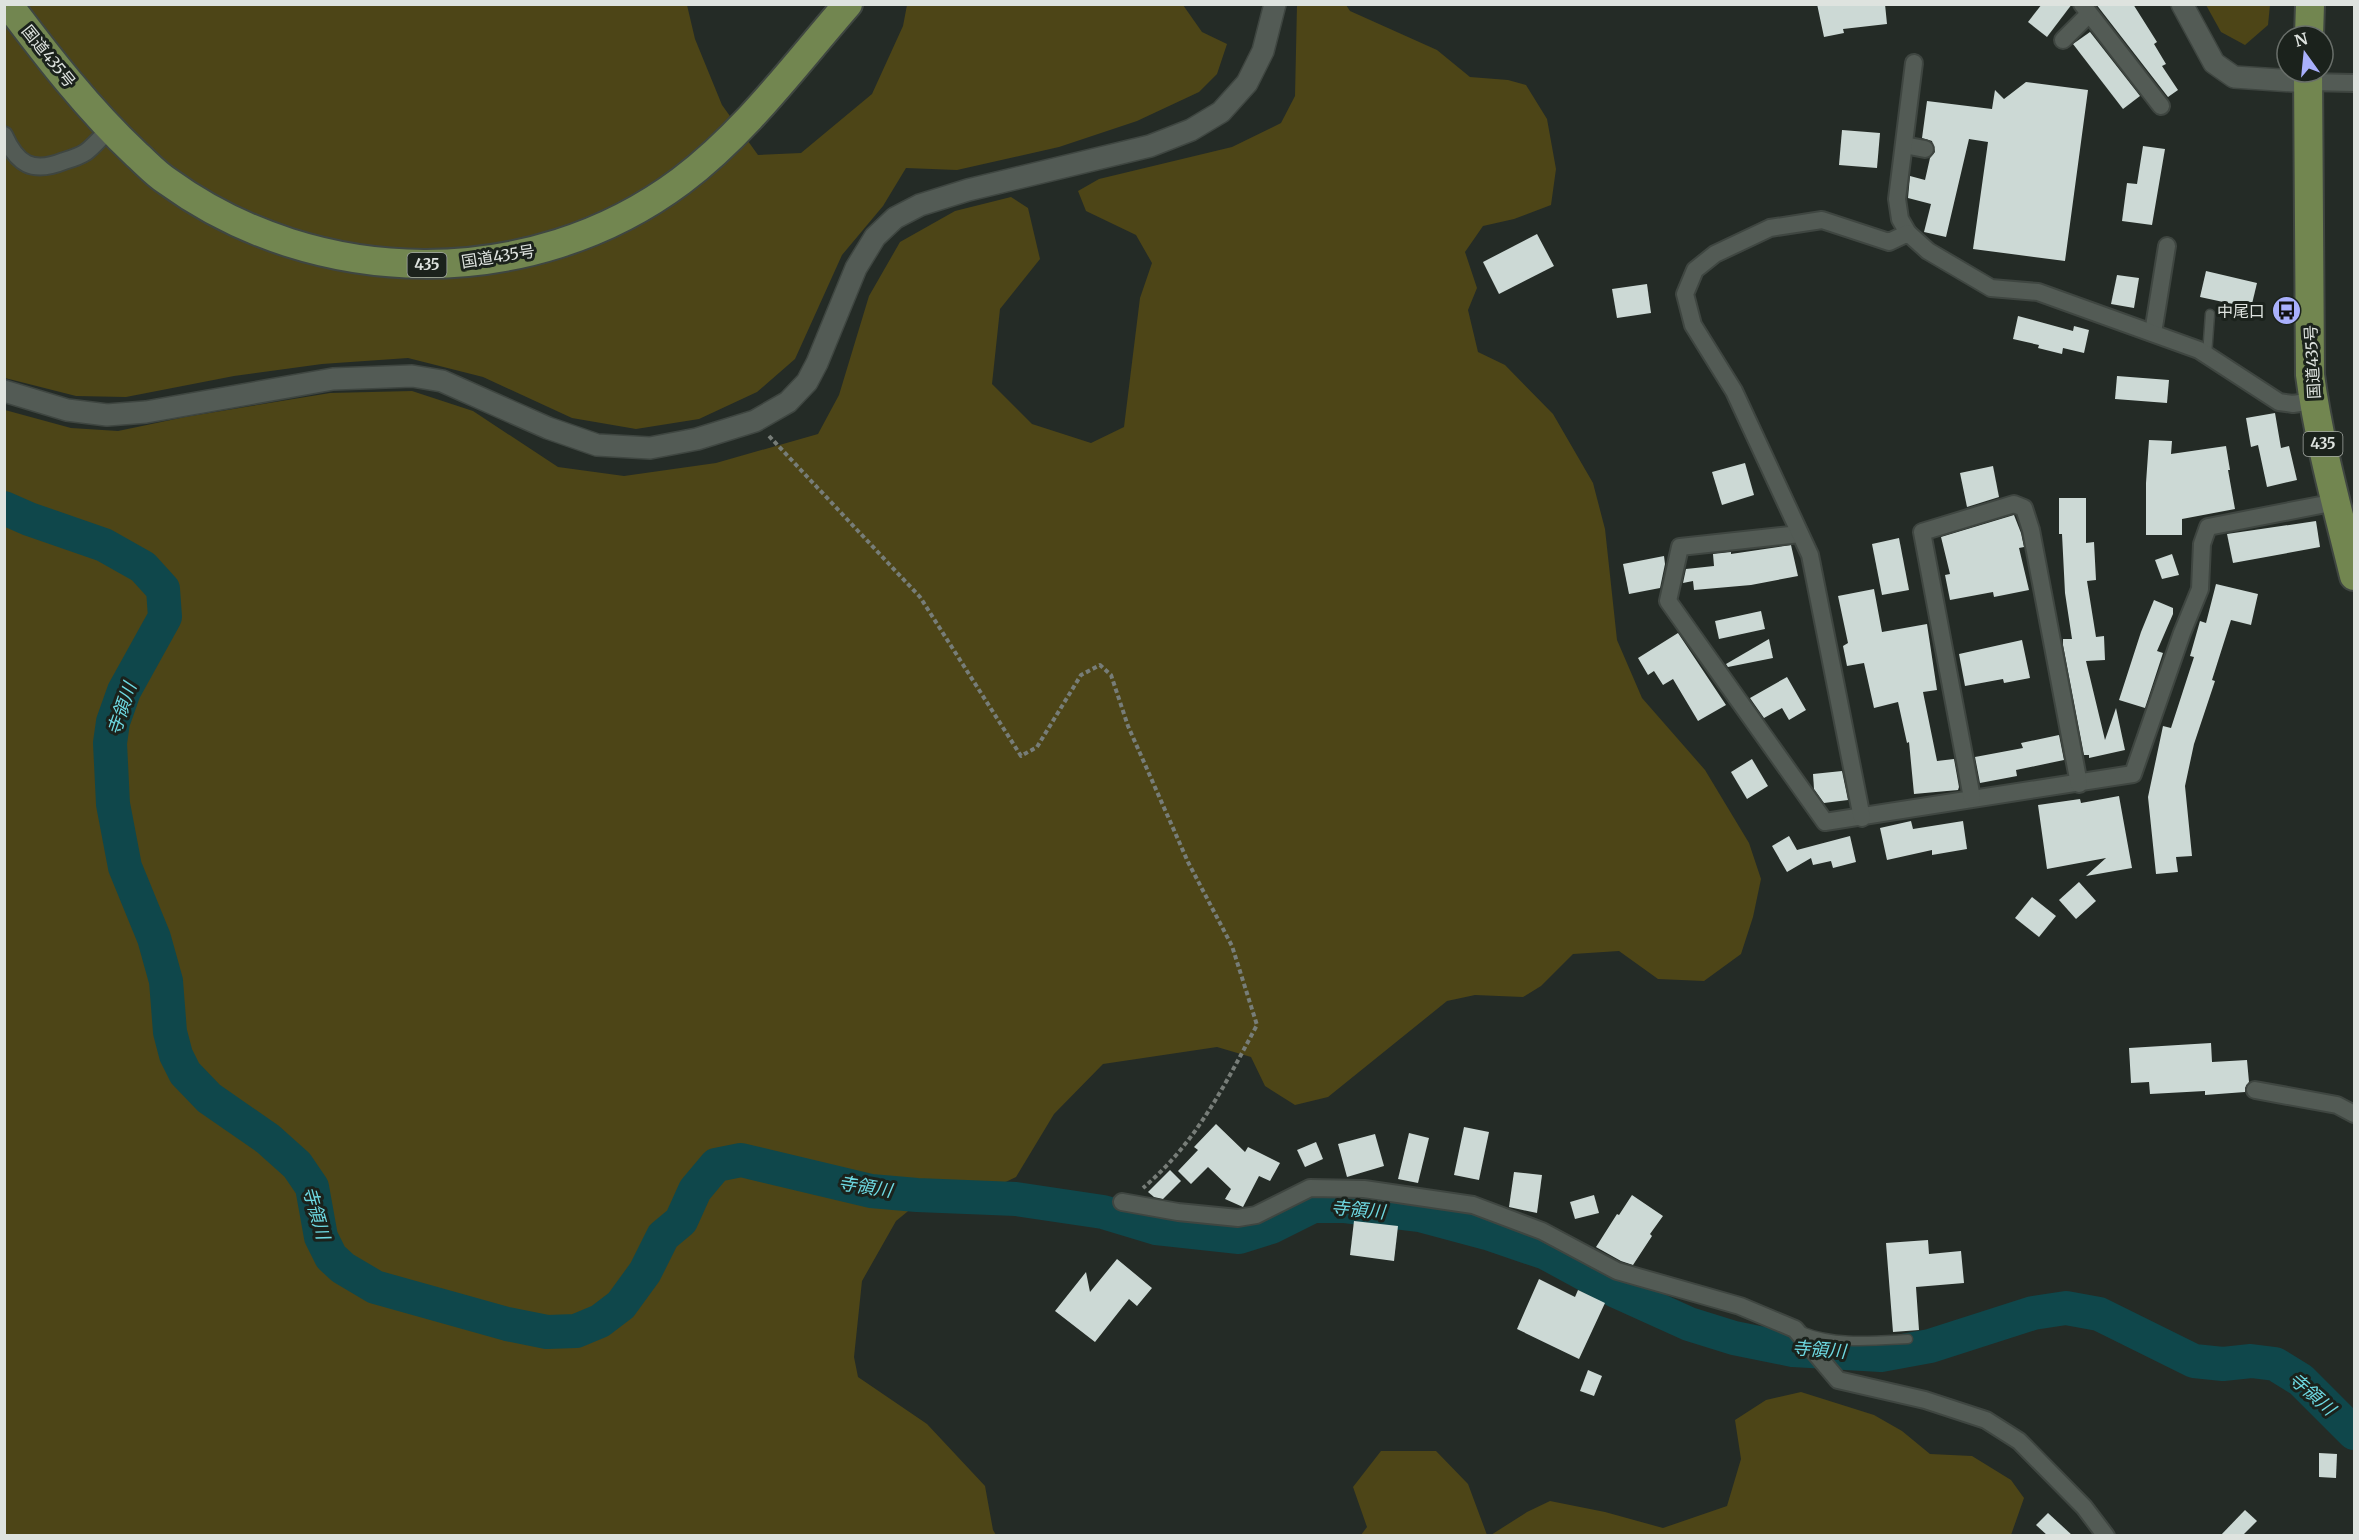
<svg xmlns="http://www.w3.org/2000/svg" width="2359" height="1540" font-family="Merriweather,'Noto Sans JP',serif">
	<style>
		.green { fill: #4d4517 }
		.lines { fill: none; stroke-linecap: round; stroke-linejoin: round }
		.river { stroke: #0f474b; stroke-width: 34 }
		.building { fill: #ccd9d5 }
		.service-casing { stroke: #3f4641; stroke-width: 11 }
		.minor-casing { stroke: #3f4641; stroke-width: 20 }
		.tertiary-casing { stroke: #3f4641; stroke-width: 24 }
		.trunk-casing { stroke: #3f4641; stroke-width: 32 }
		.path { stroke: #777d78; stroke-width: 4; stroke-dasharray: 4.5 3; stroke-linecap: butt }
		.service { stroke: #535b55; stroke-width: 8 }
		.minor { stroke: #535b55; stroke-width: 16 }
		.tertiary { stroke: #535b55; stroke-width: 21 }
		.trunk { stroke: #728650; stroke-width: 28 }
		.labels { text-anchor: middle; stroke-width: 6; stroke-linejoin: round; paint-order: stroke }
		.shield { fill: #1b221c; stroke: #a4a9a4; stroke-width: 1.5 }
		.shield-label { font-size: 15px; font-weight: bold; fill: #dee3df }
		.street-label { font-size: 16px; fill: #dee3df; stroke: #1b221c }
		.poi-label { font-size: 16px; fill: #dee3df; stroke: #1b221c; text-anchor: end }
		.water-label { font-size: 18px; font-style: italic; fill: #6ed9e2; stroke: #1b221c }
	</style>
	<rect width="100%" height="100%" fill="#242b26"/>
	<!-- green -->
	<g class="green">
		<path d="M4 5H687L695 39 722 105 758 155 801 153 872 94 903 26 907 5H1183L1202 32 1227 44 1217 74 1199 92 1137 121 1059 147 957 170 906 168 883 206 842 255 795 359 757 392 699 419 636 429 572 418 483 377 408 358 322 364 234 376 126 397 76 396 5 378Z"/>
		<path d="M1297 5H1346L1350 11 1437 50 1470 77 1508 80 1526 85 1547 119 1556 169 1551 205 1514 219 1483 226 1465 252 1477 288 1468 310 1478 352 1505 365 1553 414 1593 483 1605 529 1617 640 1642 698 1705 770 1749 843 1761 879 1753 917 1741 954 1704 981 1658 979 1619 951 1573 954 1541 986 1523 997 1475 995 1447 1001 1328 1097 1295 1105 1265 1086 1251 1057 1217 1047 1103 1064 1054 1114 1016 1177 991 1189H935L896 1221 862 1281 854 1357 858 1377 927 1424 985 1486 993 1530 996 1535H5V410L71 428 118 431 185 417 330 393 412 391 473 411 558 467 624 476 716 463 818 434 839 395 869 296 900 242 955 211 1011 197 1028 208 1040 259 1000 309 992 384 1032 424 1091 443 1124 427 1140 298 1152 263 1136 235 1086 211 1078 191 1099 179 1232 147 1281 123 1295 96Z"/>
		<path d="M2206 5H2270L2268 25 2245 45 2221 32Z"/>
		<path d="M1801 1392 1874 1415 1902 1431 1930 1454 1972 1456 2011 1480 2024 1498 2011 1535H1491L1527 1512 1550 1501 1605 1512 1663 1528 1727 1506 1741 1459 1735 1420 1766 1400Z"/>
		<path d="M1381 1451H1436L1468 1484 1487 1535H1361L1367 1527 1353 1487Z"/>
	</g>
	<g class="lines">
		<!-- river -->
		<path class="river" d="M4 508 29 519 104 545 143 567 163 589 165 617 124 691 113 722 110 743 113 804 125 867 154 938 166 981 170 1032 176 1055 185 1073 209 1098 268 1139 297 1165 312 1187 321 1237 331 1257 343 1268 375 1287 507 1324 547 1332 576 1331 600 1321 621 1305 645 1272 663 1236 681 1221 695 1190 716 1165 741 1160 871 1191 917 1195 1016 1199 1103 1212 1156 1228 1239 1237 1271 1227 1313 1206H1345L1420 1215 1487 1233 1546 1253 1616 1291 1689 1324 1734 1338 1793 1350 1881 1355 1930 1346 2033 1313 2066 1308 2099 1314 2194 1361 2223 1364 2251 1361 2275 1364 2301 1380 2354 1433"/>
	</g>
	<!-- building -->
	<g class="building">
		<path d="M1817 4H1885L1887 24 1843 29 1844 33 1824 37Z"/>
		<path d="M2042 4H2072L2047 37 2028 22Z"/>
		<path d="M2096 4H2133L2157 42 2154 44 2166 64 2162 66 2178 90 2168 97Z"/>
		<path d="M2090 32 2140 96 2123 109 2073 44Z"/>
		<path d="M2026 82 2088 90 2065 261 1973 249 1988 142 1969 139 1946 237 1924 232 1931 204 1908 198 1910 176 1925 180 1930 158 1935 152 1932 141 1922 138 1927 101 1992 109 1995 90 2004 99Z"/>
		<path d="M1842 130 1880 133 1877 168 1839 165Z"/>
		<path d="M2143 146 2165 149 2152 225 2122 221 2127 183 2137 184Z"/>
		<path d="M1537 234 1554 266 1499 294 1483 262Z"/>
		<path d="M2206 271 2257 283 2251 308 2200 297Z"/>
		<path d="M2117 275 2139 278 2134 308 2111 304Z"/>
		<path d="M1647 284 1651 313 1617 318 1612 289Z"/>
		<path d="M2018 316 2073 331 2074 326 2089 330 2084 353 2063 348 2062 354 2038 348 2039 345 2013 339Z"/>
		<path d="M2117 376 2169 380 2167 403 2115 399Z"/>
		<path d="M2275 413 2281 448 2289 446 2297 480 2267 487 2258 445 2251 447 2246 418Z"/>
		<path d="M2149 440 2172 441 2171 454 2226 446 2230 470H2228L2235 509 2182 519V535H2146V483Z"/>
		<path d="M1745 463 1754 495 1722 505 1712 472Z"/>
		<path d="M1993 466 1999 497 1967 507 1960 473Z"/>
		<path d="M2059 498H2086V543L2094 542 2096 580 2087 581 2096 637 2104 636 2105 660 2086 661 2105 740 2116 708 2125 750 2089 758V755H2084L2063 645V639H2072L2065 593 2062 534H2059Z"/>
		<path d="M2014 515 2021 533 2024 547 2019 548 2029 590 1994 597 1993 592 1950 600 1945 575 1950 574 1941 537Z"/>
		<path d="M2316 521 2320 547 2233 563 2227 534Z"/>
		<path d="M1899 538 1909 590 1882 595 1872 544Z"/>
		<path d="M1791 545 1798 576 1751 585 1694 590 1693 581 1683 583 1686 569 1714 566 1713 554 1731 552V554Z"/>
		<path d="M2172 554 2179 575 2162 579 2155 560Z"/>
		<path d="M1664 556 1665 564 1660 588 1629 594 1623 564Z"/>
		<path d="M2216 584 2258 594 2251 625 2231 620 2212 680 2215 681 2194 744 2185 786 2192 856 2176 857 2178 872 2156 874 2148 797 2163 726 2171 728 2194 657 2190 656 2200 621 2206 623Z"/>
		<path d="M1874 589 1882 632 1927 624 1937 690 1923 692 1937 761 1954 759 1959 787 1958 790 1914 794 1909 742 1907 743 1898 702 1874 708 1864 663 1847 666 1843 646 1848 643 1838 596Z"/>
		<path d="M2154 600 2173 608V614L2157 651 2163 653 2145 708 2119 700 2141 632Z"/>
		<path d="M1761 611 1765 629 1719 639 1715 621Z"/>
		<path d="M1678 633 1726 705 1698 721 1673 679 1663 685 1654 671 1648 675 1638 658Z"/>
		<path d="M1769 639 1773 658 1728 667 1726 664Z"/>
		<path d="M2022 640 2030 678 2004 683 2003 679 1965 686 1959 654Z"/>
		<path d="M1787 677 1806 710 1789 720 1782 708 1764 718 1750 698Z"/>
		<path d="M2059 735 2064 760 2016 770 2017 776 1980 783 1975 757 2023 748 2021 743Z"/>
		<path d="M1752 759 1768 786 1747 799 1731 772Z"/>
		<path d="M1842 771 1848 800 1824 803 1814 789 1813 774Z"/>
		<path d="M2119 796 2132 868 2086 876 2106 858 2047 869 2038 805 2080 799 2081 803Z"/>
		<path d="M1911 821 1913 829 1963 821 1967 849 1932 855V850L1887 860 1880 828Z"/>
		<path d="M1789 836 1797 850 1850 836 1856 862 1833 868 1831 861 1813 865 1811 858 1787 872 1772 846Z"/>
		<path d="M2079 882 2096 901 2076 919 2059 900Z"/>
		<path d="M2032 897 2056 916 2039 937 2015 918Z"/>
		<path d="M2211 1043 2212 1062 2247 1060 2249 1082 2245 1088V1092L2205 1095V1091L2150 1094 2149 1082 2131 1083 2129 1048Z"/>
		<path d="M1216 1124 1245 1152 1248 1147 1280 1163 1270 1181 1259 1176 1243 1207 1225 1199 1231 1189 1208 1167 1191 1184 1178 1171 1198 1150 1194 1147Z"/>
		<path d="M1464 1127 1489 1132 1479 1180 1454 1175Z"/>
		<path d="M1409 1133 1429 1138 1418 1183 1398 1179Z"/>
		<path d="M1375 1134 1384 1166 1347 1177 1338 1144Z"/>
		<path d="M1316 1142 1323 1159 1305 1167 1297 1150Z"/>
		<path d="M1170 1170 1181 1181 1163 1199 1154 1197 1148 1192Z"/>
		<path d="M1514 1172 1542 1175 1537 1213 1509 1207Z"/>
		<path d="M1594 1195 1599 1213 1575 1219 1570 1202Z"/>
		<path d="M1632 1195 1663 1216 1650 1234 1652 1236 1633 1265 1621 1261 1596 1247 1617 1214 1619 1215Z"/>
		<path d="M1354 1221 1398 1226 1394 1261 1350 1255Z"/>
		<path d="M1928 1240 1929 1254 1961 1251 1964 1283 1916 1287 1919 1330 1893 1332 1886 1243Z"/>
		<path d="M1117 1259 1152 1288 1137 1306 1129 1299 1095 1342 1055 1311 1086 1272 1090 1292Z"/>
		<path d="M1539 1279 1575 1297 1578 1290 1605 1303 1579 1359 1517 1329Z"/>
		<path d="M1588 1370 1602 1376 1594 1396 1580 1391Z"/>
		<path d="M2319 1453 2337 1454 2336 1478 2319 1477Z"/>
		<path d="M2245 1510 2257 1521 2242 1536H2220Z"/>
		<path d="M2048 1513 2073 1536H2048L2036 1525Z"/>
	</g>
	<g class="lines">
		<defs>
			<g id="service">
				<path d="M2207 355 2210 314"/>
				<path d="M1801 1331C1835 1345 1872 1341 1908 1339"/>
			</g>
			<g id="minor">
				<path d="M2082 4 2161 106"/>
				<path d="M2063 40 2089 14"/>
				<path d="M2308 82 2354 83"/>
				<path d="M4 135C17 164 32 174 64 161 71 159 80 156 86 152 94 146 102 136 110 129"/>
				<path d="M1904 145 1925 149"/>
				<path d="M1908 233 1900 219 1897 199 1914 63"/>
				<path d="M2153 333 2167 246"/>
				<path d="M1800 534 1680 547 1668 601 1825 822 2133 774 2182 633 2200 589 2202 544 2208 527 2336 502"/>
				<path d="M1972 798 1922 532 2014 504 2024 508 2031 530 2079 784"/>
				<path d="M1862 818 1810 555 1734 391 1693 325 1685 294 1695 270 1715 254 1770 228 1822 220 1889 242 1908 233 1928 251 1991 288 2038 292 2199 350 2279 402 2293 404 2313 401"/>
				<path d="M2255 1090 2337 1105 2354 1114"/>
				<path d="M1122 1202 1178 1212 1238 1218 1256 1215 1310 1188 1364 1189 1473 1205 1542 1231 1617 1271 1740 1306 1795 1329 1838 1380 1925 1400 1986 1420 2019 1441 2084 1507 2106 1536"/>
			</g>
			<g id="tertiary">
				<path d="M2182 4 2214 63 2234 77 2308 82"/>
				<path d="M4 391 67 410 107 415 146 412 333 379 412 376 442 381 548 428 597 445 650 448 697 439 755 421 788 402 807 382 817 363 856 268 875 237 895 218 920 205 968 190 1150 146 1191 130 1221 112 1247 83 1263 51 1275 4"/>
			</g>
			<g id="trunk">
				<path d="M8 4C48 57 88 109 136 154 146 163 156 174 167 181 317 290 531 293 681 181 746 132 794 66 848 4"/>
				<path d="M2309 36 2310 4"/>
				<path d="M2308 72 2310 375C2319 443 2338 510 2354 576"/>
			</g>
		</defs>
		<!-- service casing -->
		<use href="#service" class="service-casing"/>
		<!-- minor casing -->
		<use href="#minor" class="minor-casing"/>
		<!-- tertiary casing -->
		<use href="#tertiary" class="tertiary-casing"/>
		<!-- trunk casing -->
		<use href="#trunk" class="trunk-casing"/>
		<!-- path -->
		<path class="path" d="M769 436 920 597 1021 756 1037 747 1081 675 1100 665 1111 675 1128 726 1188 862 1232 946 1257 1025C1224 1086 1197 1142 1143 1188"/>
		<!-- service -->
		<use href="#service" class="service"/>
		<!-- minor -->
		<use href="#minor" class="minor"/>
		<!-- tertiary -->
		<use href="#tertiary" class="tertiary"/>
		<!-- trunk -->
		<use href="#trunk" class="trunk"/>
	</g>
	<!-- icons -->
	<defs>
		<symbol id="bus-disc" viewBox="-11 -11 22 22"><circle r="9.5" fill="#a9b0fc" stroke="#1b221c"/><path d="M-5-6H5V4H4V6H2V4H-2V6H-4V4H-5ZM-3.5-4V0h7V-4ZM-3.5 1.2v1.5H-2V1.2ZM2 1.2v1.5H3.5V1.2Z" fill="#111"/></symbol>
	</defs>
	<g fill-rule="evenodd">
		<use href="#bus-disc" x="2270" y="294" width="33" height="33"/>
	</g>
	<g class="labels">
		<!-- shield labels -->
		<g class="shield">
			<rect x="407.5" y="253" width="39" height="24" rx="4.5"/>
			<rect x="2303.5" y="432" width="39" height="24" rx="4.5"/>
		</g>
		<g class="shield-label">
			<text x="427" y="270">435</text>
			<text x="2323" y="449">435</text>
		</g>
		<!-- street labels -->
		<g class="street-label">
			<text transform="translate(49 56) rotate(51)" y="6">国道435号</text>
			<text transform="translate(498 256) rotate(-9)" y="6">国道435号</text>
			<text transform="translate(2312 362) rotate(-93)" y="6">国道435号</text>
		</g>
		<!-- poi labels -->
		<g class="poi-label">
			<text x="2265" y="317">中尾口</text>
		</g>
		<!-- water labels -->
		<g class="water-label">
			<text transform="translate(122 709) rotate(-71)" y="6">寺領川</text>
			<text transform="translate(865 1187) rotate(9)" y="6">寺領川</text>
			<text transform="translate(1358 1210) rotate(5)" y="6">寺領川</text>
			<text transform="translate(316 1213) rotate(74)" y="6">寺領川</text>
			<text transform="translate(1819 1350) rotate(4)" y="6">寺領川</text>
			<text transform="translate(2312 1394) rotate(41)" y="6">寺領川</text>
		</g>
	</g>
	<!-- border -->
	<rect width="2359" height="1540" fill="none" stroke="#dee3df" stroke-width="12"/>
	<!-- north arrow -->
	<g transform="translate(2305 54) rotate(345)"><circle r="28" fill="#1b221c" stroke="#696f6a" stroke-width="1.5"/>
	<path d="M0-4.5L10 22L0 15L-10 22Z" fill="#a9b0fc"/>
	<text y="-9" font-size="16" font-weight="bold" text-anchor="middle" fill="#dee3df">N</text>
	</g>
</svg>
